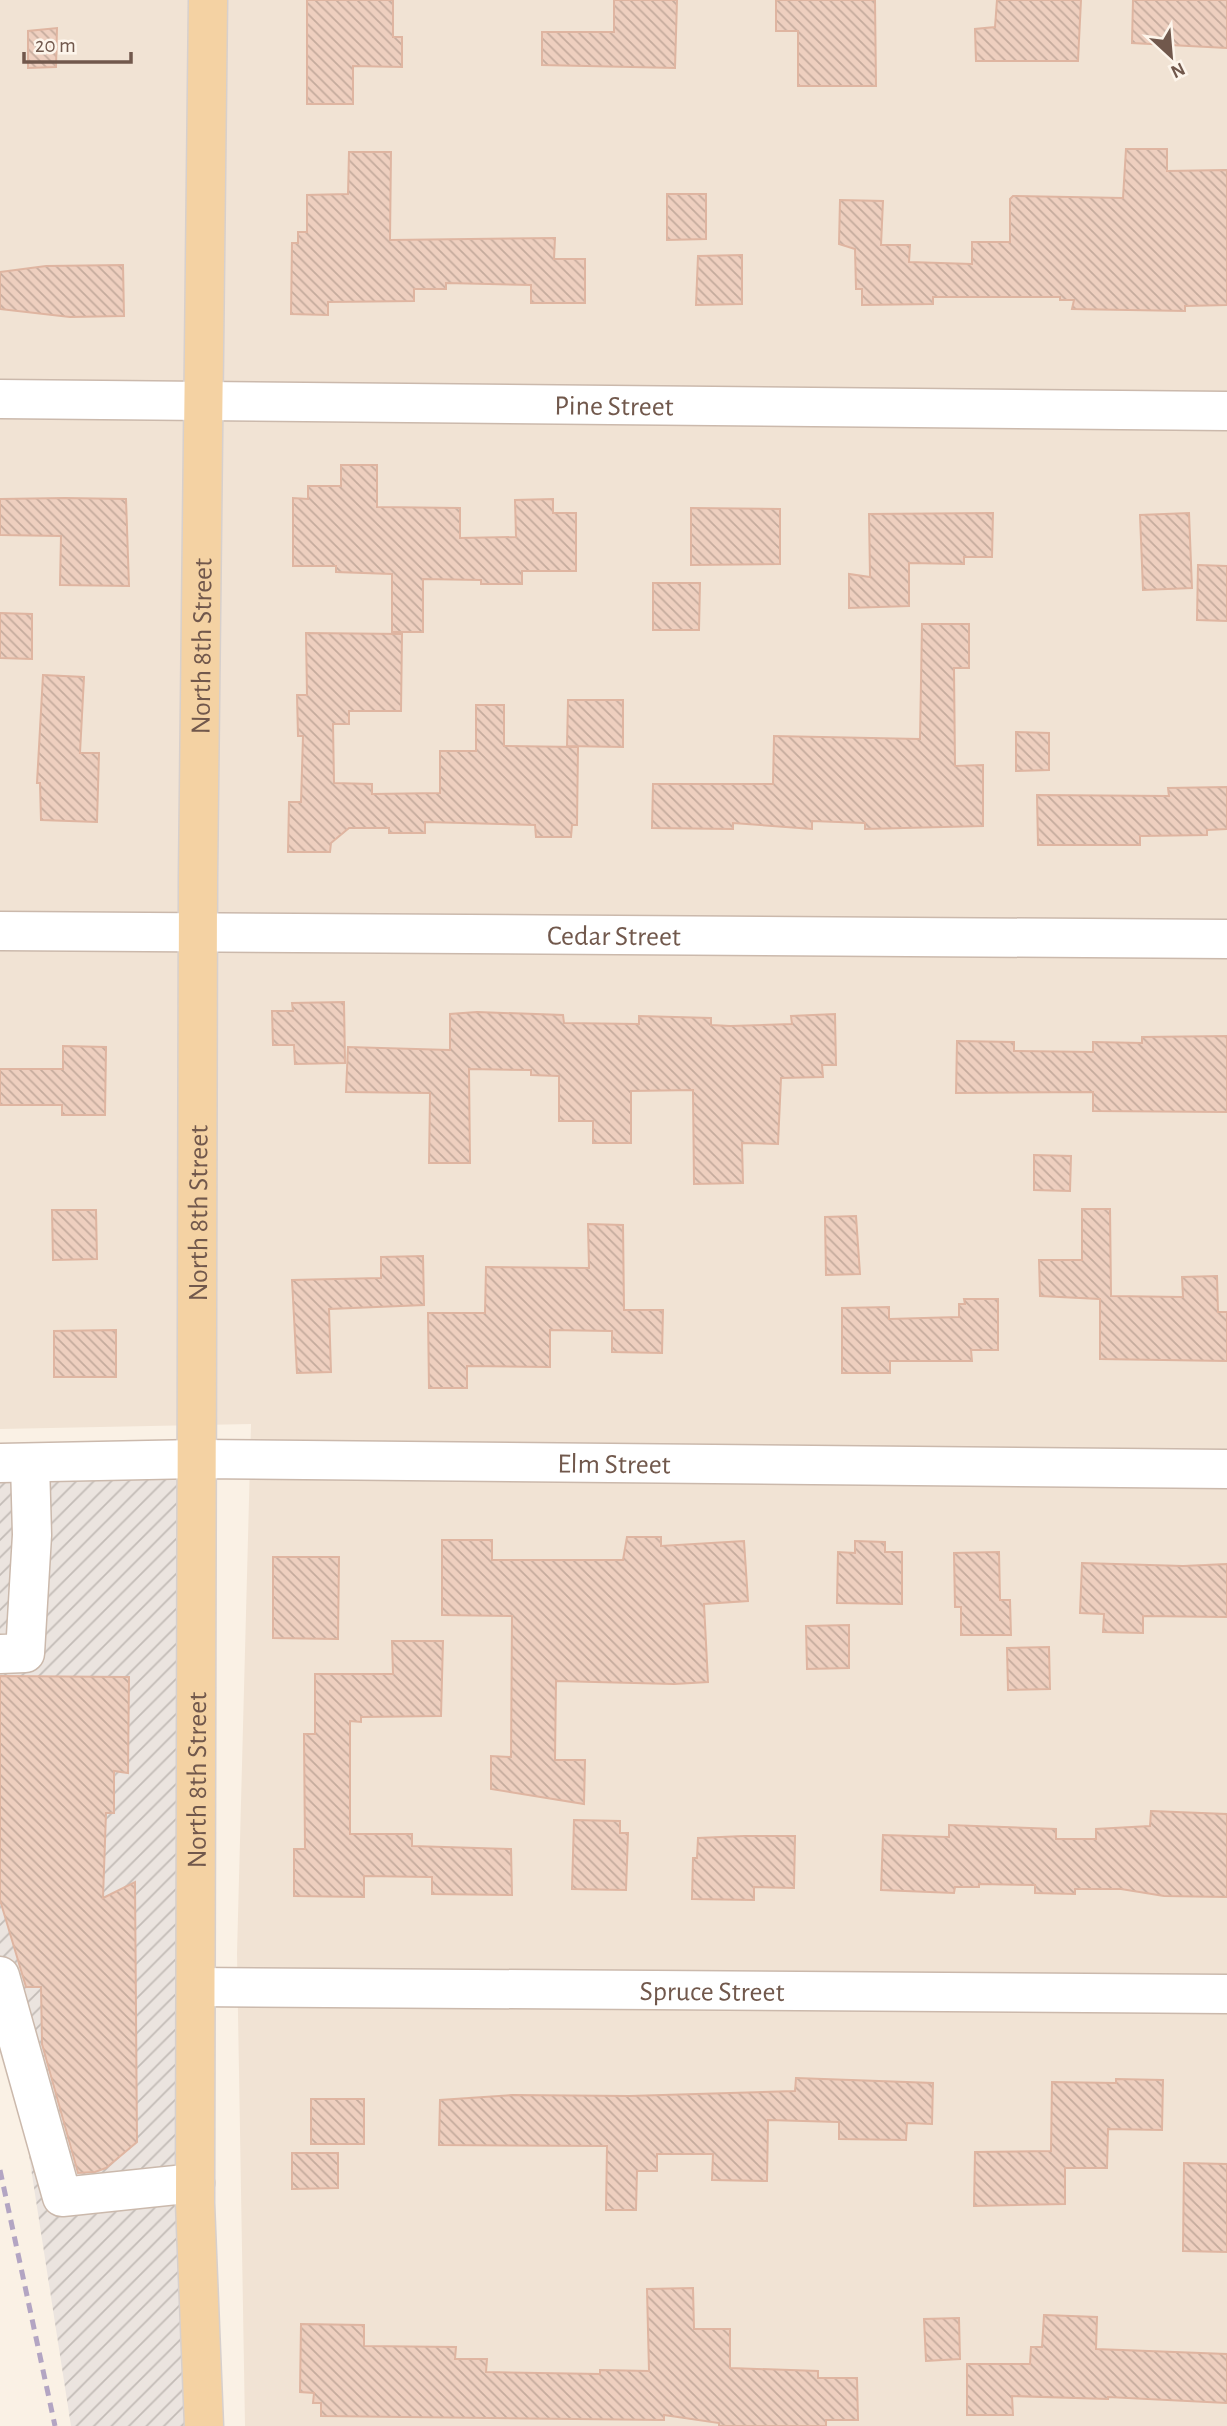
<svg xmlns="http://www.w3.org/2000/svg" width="1227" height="2426" font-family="'Alegreya Sans',sans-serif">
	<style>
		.residential { fill: #f1e3d4 }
		.industrial { fill: url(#industrial-furrows) }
		.building { fill: url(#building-back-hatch); stroke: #dfb5a1; stroke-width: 2 }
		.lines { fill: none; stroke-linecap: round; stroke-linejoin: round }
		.minor-casing { stroke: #cbb9ac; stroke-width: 41 }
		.major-casing { stroke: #d7d0cd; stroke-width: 41 }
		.minor { stroke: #fff; stroke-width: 38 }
		.major { stroke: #f4d2a3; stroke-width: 38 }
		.rail { stroke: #b3a5c3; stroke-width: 5; stroke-dasharray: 10 7; stroke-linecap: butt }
		.labels { text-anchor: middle; stroke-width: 7; stroke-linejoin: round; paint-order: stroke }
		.street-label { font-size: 28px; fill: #71584c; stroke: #fdf5eb }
	</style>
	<defs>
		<pattern id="industrial-furrows" width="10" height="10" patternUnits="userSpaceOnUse" patternTransform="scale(1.75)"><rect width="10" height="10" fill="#ebe4df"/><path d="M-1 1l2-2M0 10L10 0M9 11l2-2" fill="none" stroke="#c3bcb7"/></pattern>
		<pattern id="building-back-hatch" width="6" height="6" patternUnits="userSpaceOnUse" patternTransform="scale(1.75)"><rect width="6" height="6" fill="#eecfbf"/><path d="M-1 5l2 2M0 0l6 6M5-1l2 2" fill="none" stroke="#c5ab9d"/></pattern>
	</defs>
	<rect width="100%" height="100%" fill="#faf1e5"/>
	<!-- residential -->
	<path class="residential" d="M0 0H1227V2426H245L237 1954 251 1424 0 1429Z"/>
	<!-- industrial -->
	<path class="industrial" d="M197 1459 204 2426H71L26 2136 0 2049V1463Z"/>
	<!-- building -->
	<g class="building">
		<path d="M307 0H393V37H402V67L353 66V104H307Z"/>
		<path d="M614 0H677L675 68 542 65V32H614Z"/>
		<path d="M776 0H875L876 86H798V31H776Z"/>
		<path d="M997 0H1081L1078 61H976L975 29 995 27Z"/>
		<path d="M1133 0H1227V48L1132 43Z"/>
		<path d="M57 28 56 67 28 68V31Z"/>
		<path d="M1126 149H1167V171L1227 170V305L1185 306V311L1072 309 1074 300H1060V297H933V304L862 305V289H856L855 249 839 244 840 200 883 201 881 245H910L909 262 972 264V242H1010V199L1013 196 1123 198Z"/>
		<path d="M349 152H391L390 240 555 238 554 259H585V303H531V285L446 283V289H414V301L328 302V315L291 314 292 243H298V232H307V195L348 194Z"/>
		<path d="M667 194H706V239L667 240Z"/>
		<path d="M742 255V304L696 305 698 256Z"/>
		<path d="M123 265 124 316 70 317 0 309V272L46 266Z"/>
		<path d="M341 465H377V507L460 508V538L516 537 515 500 553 499V513H576V571H522V584H481V580L423 579V632H392V574L336 572V566H293V498L308 499V486H341Z"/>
		<path d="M65 498 126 499 129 586 60 585 61 536 0 535V499Z"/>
		<path d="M691 508 780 509V564L691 565Z"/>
		<path d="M993 513 992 557H964V564L909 563V606L849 608V574L870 577 869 514Z"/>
		<path d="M1189 513 1192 588 1143 590 1140 515Z"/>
		<path d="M1198 565 1227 566V621L1197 620Z"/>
		<path d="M653 583H700L699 630H653Z"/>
		<path d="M0 613 32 614V659L0 658Z"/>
		<path d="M922 624H969V668H954L955 766 983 765V826L865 829V823L812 821V829L733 823V829L652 828 653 784H773L774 736 920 739Z"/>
		<path d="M306 633 402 634 401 711H349V724H333L334 783 372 784V794L440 793V751H476V705H504V746L578 747 577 825H572L571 837H536L535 825 425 822V833H389V828H349L331 843 330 852H288L289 802H301L303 736H298L297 695H307Z"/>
		<path d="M43 675 84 677 80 753H99L97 822 41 820 40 783H37Z"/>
		<path d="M568 700H623V747L567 746Z"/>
		<path d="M1016 732 1049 733V770L1016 771Z"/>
		<path d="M1227 787V829L1207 830V835L1140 836V845H1038L1037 795 1169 796 1168 788Z"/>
		<path d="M344 1002 345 1063 295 1064 294 1045H273L272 1011H293L292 1003Z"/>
		<path d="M477 1012 563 1015 564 1023 639 1024V1016L711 1018V1025L730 1026 792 1024 791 1016 835 1014 836 1065H822L823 1077 781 1078 778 1144 742 1143 743 1183 694 1184 693 1090 631 1091V1143H593V1121H559V1076L531 1075V1070L469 1069 470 1163H429L430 1093 346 1092 348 1047 450 1050V1014Z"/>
		<path d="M1227 1036V1112L1093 1111V1092L956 1093 957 1041 1014 1042V1051L1093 1052V1042L1142 1043V1037Z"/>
		<path d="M63 1046 106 1047 105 1115H62V1105H0V1069H63Z"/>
		<path d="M1034 1155 1071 1156 1070 1191 1034 1190Z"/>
		<path d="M1082 1209H1110L1111 1296 1183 1297 1182 1277 1217 1276 1218 1312H1227V1361L1100 1359V1299L1040 1296 1039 1260H1082Z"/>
		<path d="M52 1210H96L97 1259 53 1260Z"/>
		<path d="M856 1216 860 1274 826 1275 825 1217Z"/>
		<path d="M588 1224 623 1225 624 1310H663L662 1353 612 1352V1331L550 1330V1367L467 1366V1388H429L428 1313H485L486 1267 589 1268Z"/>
		<path d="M423 1256 424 1305 329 1309 331 1372 297 1373 292 1280 381 1278V1257Z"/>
		<path d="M964 1299H998V1350H971L972 1361H890V1373H842V1308L889 1307V1319L959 1317V1304H965Z"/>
		<path d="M116 1330V1377H54V1331Z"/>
		<path d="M627 1537H661V1546L744 1541 748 1601 704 1604 708 1682 674 1684 556 1681 555 1760H585L584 1804 491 1789V1756L511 1757 512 1616 442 1615V1540H492V1560H623Z"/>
		<path d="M855 1541 885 1542V1552H902V1604L837 1603 838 1552 855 1553Z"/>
		<path d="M999 1552 1000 1600H1010L1011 1635H961V1607H955L954 1553Z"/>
		<path d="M273 1557H339L338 1639 273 1638Z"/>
		<path d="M1082 1563 1183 1566 1227 1564V1617L1143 1616V1633L1103 1632 1104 1614 1080 1613Z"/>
		<path d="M849 1625V1668L807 1669 806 1626Z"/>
		<path d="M392 1641H443L441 1716 361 1717V1722L350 1721V1834H412V1846L511 1849 512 1895 432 1894V1877L364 1876V1897L294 1896V1849H305L304 1734H315V1674H393Z"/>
		<path d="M1049 1647 1050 1689 1008 1690 1007 1648Z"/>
		<path d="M0 1676 129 1677 128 1773 114 1771V1813H106L103 1898 135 1882 137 2142 106 2168 95 2172 78 2173 42 2044 41 1987H26L0 1900Z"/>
		<path d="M1151 1811 1227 1814V1897L1164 1896 1121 1889H1075V1894L1035 1893V1885L979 1884V1887H955L954 1893 881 1890 883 1835 949 1837V1825L1056 1829V1839H1096V1829L1150 1826Z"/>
		<path d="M574 1820 620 1821V1833H628L626 1890 572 1889Z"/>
		<path d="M744 1836H795L794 1888 754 1887V1900L692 1899 693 1858H697L698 1838Z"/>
		<path d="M796 2078 933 2083 932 2124 907 2123 906 2140 839 2139V2122L768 2120 767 2181 712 2180 713 2154H657V2171H637L636 2210H606L607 2146 439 2145 440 2100 513 2095 629 2096 795 2091Z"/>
		<path d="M1116 2079 1163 2080 1162 2130 1108 2129 1107 2168H1065V2204L974 2206 975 2152 1051 2151 1052 2082 1116 2083Z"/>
		<rect x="311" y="2099" width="53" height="45"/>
		<path d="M292 2153H338V2188L292 2189Z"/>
		<path d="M1184 2163 1227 2164V2252L1183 2251Z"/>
		<path d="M693 2288 694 2329H730V2368L818 2371V2378H857L858 2420H826V2426H719V2423L664 2415V2420L321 2416V2403H313L314 2393 300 2392 301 2324 364 2325V2346L456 2347 455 2359H487L486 2372 600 2374V2370L649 2371 647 2289Z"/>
		<path d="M1044 2315 1097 2317 1096 2349 1227 2354V2403L1108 2397V2399L1012 2396 1013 2415H967V2364H1030L1031 2347H1042Z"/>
		<path d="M959 2318 960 2359 926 2361 924 2319Z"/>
	</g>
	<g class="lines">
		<defs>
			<g id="minor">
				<path id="s1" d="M0 399 1227 411"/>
				<path id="s2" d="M0 931 1227 939"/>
				<path id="s3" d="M0 1463 197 1459 1227 1469"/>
				<path d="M0 1654 25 1653 32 1535 30 1463"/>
				<path d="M0 1976 62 2197 195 2183"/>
				<path id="s4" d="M196 1987 1227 1994"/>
			</g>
			<g id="major">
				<path id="s5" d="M204 2426 195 2203 198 878 208 0"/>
			</g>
		</defs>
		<!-- minor casing -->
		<use href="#minor" class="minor-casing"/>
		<!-- major casing -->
		<use href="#major" class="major-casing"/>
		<!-- minor -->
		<use href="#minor" class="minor"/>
		<!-- major -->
		<use href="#major" class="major"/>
		<!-- rail -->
		<path class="rail" d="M0 2170 55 2426"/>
	</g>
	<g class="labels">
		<!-- street labels -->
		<g class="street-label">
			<text dy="10" stroke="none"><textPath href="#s1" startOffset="614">Pine Street</textPath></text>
			<text dy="10" stroke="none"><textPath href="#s5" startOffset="1780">North 8th Street</textPath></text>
			<text dy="10" stroke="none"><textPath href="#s2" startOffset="614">Cedar Street</textPath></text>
			<text dy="10" stroke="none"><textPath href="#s5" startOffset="1213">North 8th Street</textPath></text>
			<text dy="10" stroke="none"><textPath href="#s3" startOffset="614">Elm Street</textPath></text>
			<text dy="10" stroke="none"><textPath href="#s5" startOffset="646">North 8th Street</textPath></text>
			<text dy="10" stroke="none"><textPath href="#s4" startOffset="516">Spruce Street</textPath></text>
		</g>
	</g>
	<!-- north arrow -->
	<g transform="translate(1171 56) rotate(154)" stroke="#fdf5eb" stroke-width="5" paint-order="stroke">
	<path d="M0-5L12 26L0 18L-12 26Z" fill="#71584c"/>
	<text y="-10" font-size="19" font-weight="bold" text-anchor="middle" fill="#71584c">N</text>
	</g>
	<!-- scale -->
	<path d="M24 52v10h107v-10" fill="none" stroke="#71584c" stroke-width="3.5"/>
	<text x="35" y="52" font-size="21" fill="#71584c" stroke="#fdf5eb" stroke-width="5" paint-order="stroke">20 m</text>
</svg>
